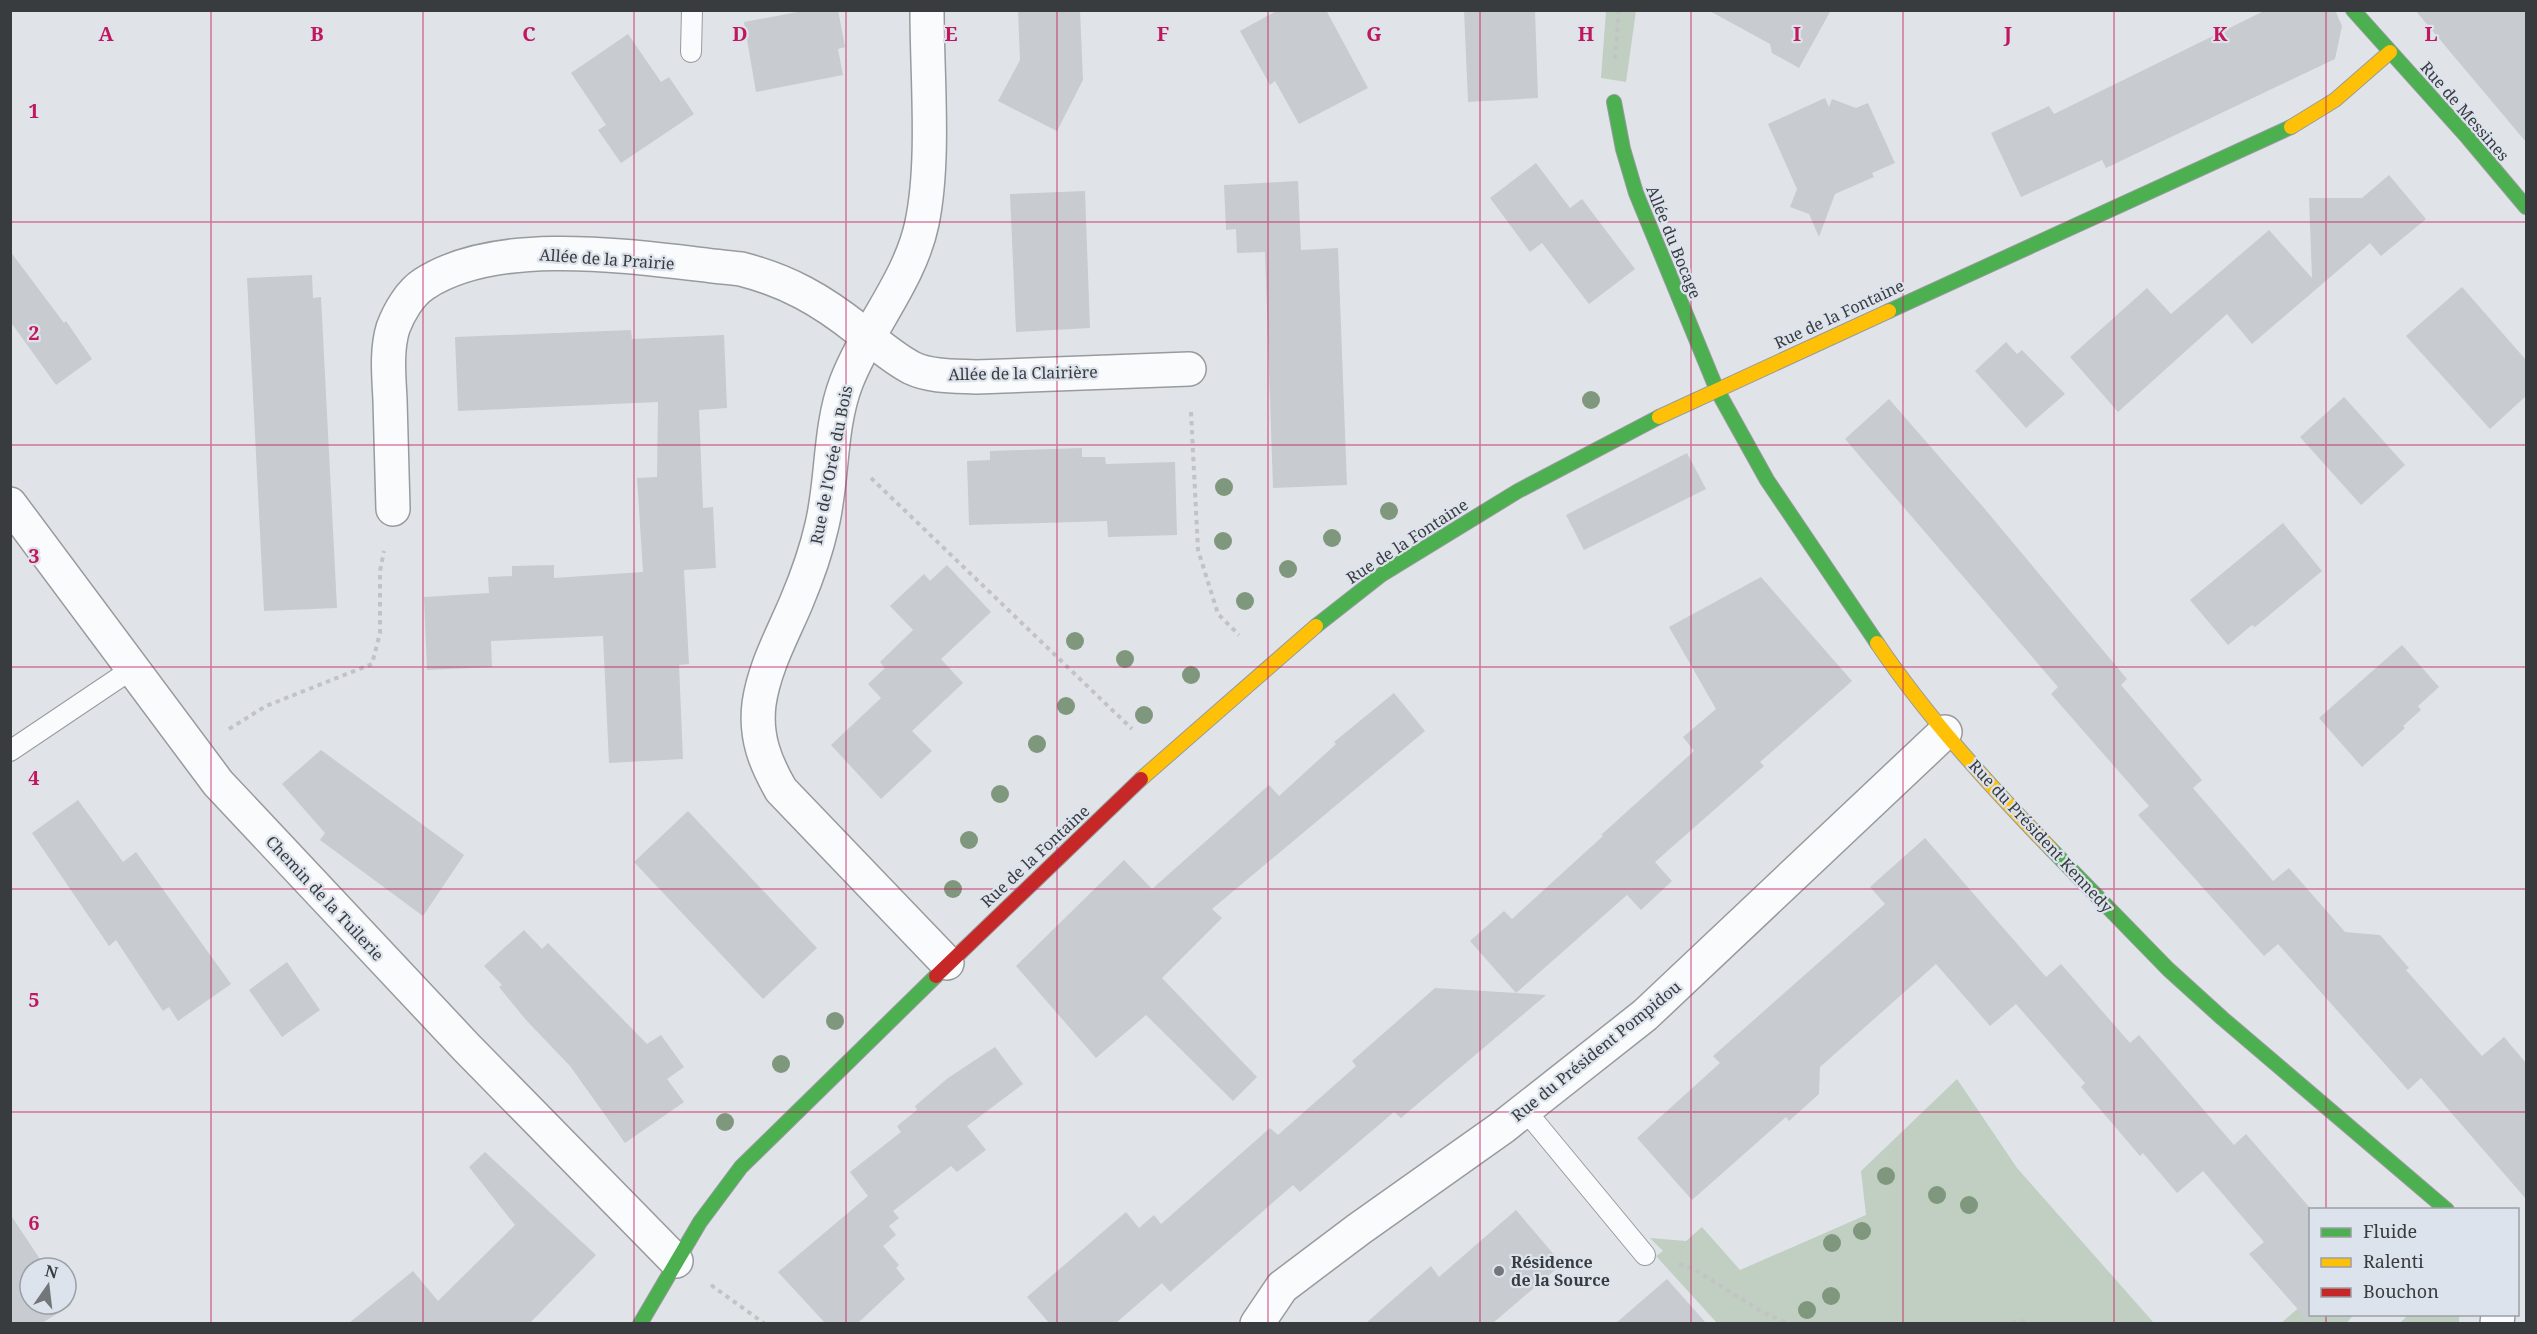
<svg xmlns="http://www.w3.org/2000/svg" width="2537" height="1334" font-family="'Noto Serif',serif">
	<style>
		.green { fill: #c0cfc1 }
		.building { fill: #c8cbcf }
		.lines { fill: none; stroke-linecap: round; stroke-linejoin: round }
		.lane-casing { stroke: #989b9e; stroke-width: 22 }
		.street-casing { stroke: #989b9e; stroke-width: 36 }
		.fast-casing { stroke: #989b9e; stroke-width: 16 }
		.slow-casing { stroke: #989b9e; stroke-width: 16 }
		.jam-casing { stroke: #989b9e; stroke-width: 16 }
		.path { stroke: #c2c3c5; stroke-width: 4; stroke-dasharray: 4.5 4.5; stroke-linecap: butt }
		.lane { stroke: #fafbfc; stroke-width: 20 }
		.street { stroke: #fafbfc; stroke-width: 33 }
		.fast { stroke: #4caf50; stroke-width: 14 }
		.slow { stroke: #ffc107; stroke-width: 14 }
		.jam { stroke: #c62828; stroke-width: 14 }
		.tree { fill: #7f987d }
		.grid { fill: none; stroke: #c2185b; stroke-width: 1.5; stroke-opacity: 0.55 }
		.poi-dot { fill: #73777a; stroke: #dde3ec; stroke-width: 2 }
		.labels { text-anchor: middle; stroke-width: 4.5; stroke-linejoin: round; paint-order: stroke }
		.street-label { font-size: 16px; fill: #393c3f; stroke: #dde3ec }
		.poi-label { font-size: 16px; font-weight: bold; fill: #393c3f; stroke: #dde3ec; text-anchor: start }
		.grid-label { font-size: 20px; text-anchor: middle; font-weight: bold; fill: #c2185b; stroke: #dde3ec; stroke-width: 4.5; stroke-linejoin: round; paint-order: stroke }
	</style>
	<rect width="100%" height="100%" fill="#e0e4e8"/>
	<!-- green -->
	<g class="green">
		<path d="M1606 11H1636L1626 82 1601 78Z"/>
		<path d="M1957 1079 2017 1168 2154 1323H1717L1656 1256 1663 1251 1650 1238 1686 1241 1702 1227 1740 1270 1866 1215 1861 1171Z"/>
		<path d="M2310 1298V1314L2353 1315 2347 1323 2280 1324Z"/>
		<path d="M2408 1315H2459V1323H2400Z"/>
	</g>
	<!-- building -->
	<g class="building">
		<path d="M808 10H838L845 47 838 49 843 75 756 92 744 22Z"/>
		<path d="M1018 10H1080L1083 80 1057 131 998 101 1020 60Z"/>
		<path d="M1278 10H1326L1368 88 1299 124 1275 81 1270 85 1240 31Z"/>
		<path d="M1464 10H1535L1538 98 1468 102Z"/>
		<path d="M1708 10H1831L1799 68 1772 53 1770 44Z"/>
		<path d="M2266 10H2335L2342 26 2335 59 2106 168 2102 160 2021 197 1991 133 2049 106 2054 114Z"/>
		<path d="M2415 10H2526V142Z"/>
		<path d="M628 34 661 82 669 77 694 114 621 163 598 130 606 125 571 73Z"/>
		<path d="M1825 98 1829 107 1832 99 1856 108 1868 103 1895 163 1872 173 1874 177 1835 194 1819 237 1809 214 1790 207 1797 189 1768 124Z"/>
		<path d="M1536 163 1570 208 1582 199 1635 269 1589 304 1542 243 1530 252 1490 198Z"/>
		<path d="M2389 175 2426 219 2381 256 2370 243 2252 344 2227 314 2118 412 2070 357 2147 288 2171 314 2269 230 2312 278 2309 198H2362Z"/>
		<path d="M1298 181 1301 250 1338 248 1347 485 1273 488 1265 252 1237 253 1236 229 1226 230 1224 185Z"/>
		<path d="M1085 191 1090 328 1016 332 1010 194Z"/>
		<path d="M10 251 64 323 66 321 92 359 56 385 10 321Z"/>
		<path d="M312 275 313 298 321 297 337 608 264 611 247 278Z"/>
		<path d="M2462 287 2526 360V396L2490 429 2406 336Z"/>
		<path d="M631 330 632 339 724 335 727 408 699 410 703 508 713 507 716 568 684 570 689 664 679 665 683 759 609 763 603 636 491 641 492 667 427 670 424 597 489 593 488 577 512 576V566L554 565V578L643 572 637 478 657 477 658 402 458 411 455 337Z"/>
		<path d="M2006 342 2017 354 2022 350 2065 394 2026 428 1975 371Z"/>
		<path d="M2344 397 2405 465 2361 505 2300 437Z"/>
		<path d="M1889 399 1984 508 2127 679 2121 685 2202 780 2193 788 2273 881 2289 868 2345 932 2380 935 2409 968 2406 970 2482 1056 2504 1037 2526 1063V1199L2421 1078 2408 1090 2278 944 2264 956 2138 815 2149 806 2051 694 2058 687 1845 439Z"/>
		<path d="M1082 448V457H1105L1106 464 1175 462 1177 535 1108 537 1107 521 969 525 967 461 990 460V451Z"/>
		<path d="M1687 453 1706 489 1584 550 1566 515Z"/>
		<path d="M2283 523 2322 571 2255 627 2252 625 2228 645 2190 600Z"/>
		<path d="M947 565 991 612 941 659 963 683 912 731 932 751 881 799 831 745 881 698 868 684 885 668 880 662 913 630 890 606 924 574 930 581Z"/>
		<path d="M1761 577 1852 681 1760 762 1764 766 1655 862 1672 881 1641 910 1627 895 1516 993 1546 995 1401 1118 1394 1112 1300 1192 1293 1185 1170 1292 1162 1283 1116 1323H1049L1027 1297 1126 1212 1139 1228 1154 1215 1161 1224 1270 1128 1278 1135 1356 1066 1352 1061 1435 988 1516 993 1470 941 1504 911 1512 919 1603 836 1601 835 1694 751 1683 737 1716 709 1669 627Z"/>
		<path d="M2402 645 2439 687 2418 706 2421 710 2403 726 2405 728 2362 767 2319 718Z"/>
		<path d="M1394 693 1425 731 1212 909 1222 918 1162 978 1257 1077 1233 1101 1146 1015 1096 1058 1016 966 1124 860 1152 889 1269 785 1279 796 1336 744 1334 742Z"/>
		<path d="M321 750 464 855 423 916 320 840 325 833 282 784Z"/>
		<path d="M78 800 123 862 136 852 231 984 178 1021 169 1007 163 1011 116 940 109 946 32 833Z"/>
		<path d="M688 811 817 948 763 999 634 862Z"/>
		<path d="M1925 838 2046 977 2061 964 2130 1043 2139 1035 2234 1145 2246 1134 2310 1208V1323L2249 1254 2264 1242 2203 1171 2177 1193 2143 1153 2140 1156 2081 1087 2085 1083 2016 1004 1990 1026 1936 964 1820 1067 1819 1094 1789 1121 1786 1117 1692 1200 1637 1138 1720 1063 1713 1056 1885 904 1870 887Z"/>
		<path d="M524 930 542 949 548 943 647 1044 661 1035 684 1067 667 1079 684 1102 625 1143 570 1066 526 1020 499 987 502 985 484 966Z"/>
		<path d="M287 962 320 1010 282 1037 249 990Z"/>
		<path d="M995 1047 1023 1084 967 1126 986 1150 957 1172 951 1166 893 1211 899 1218 889 1226 896 1235 883 1246 899 1265 896 1268 905 1279 858 1323H825L778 1272 868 1196 850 1172 901 1132 897 1126 917 1110 915 1106 948 1078Z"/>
		<path d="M485 1152 596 1255 530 1323H349L413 1271 438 1301 515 1225 469 1167Z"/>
		<path d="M1516 1210 1562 1264 1493 1323H1366L1431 1266 1439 1277Z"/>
		<path d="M10 1214 46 1268H30V1304H66V1298L71 1305 42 1323H10Z"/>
		<path d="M1667 1279 1706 1323H1616Z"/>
	</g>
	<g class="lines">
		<defs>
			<g id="lane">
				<path d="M691 52 692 10"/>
				<path d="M10 751 132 669"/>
				<path d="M1525 1110 1645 1255"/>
			</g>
			<g id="street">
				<path d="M927 10C927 76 935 160 922 223 910 281 867 328 846 383 829 428 833 479 822 525 816 552 807 577 796 603 782 636 764 668 759 704 755 737 765 762 781 790L947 963"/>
				<path d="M10 504 218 783 466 1047 676 1261"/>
				<path d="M393 509C392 473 391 436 390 400 389 377 386 351 393 328 399 312 410 293 424 284 504 232 650 260 741 269 788 281 821 300 859 330 875 342 894 359 912 368 931 377 956 376 976 377L1189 369"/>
				<path d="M1257 1324 1282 1287 1359 1229 1503 1127 1645 1015 1945 732"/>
				<path d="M2497 1324 2498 1314"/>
			</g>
			<g id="fast">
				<path d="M2353 10 2468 138 2526 207"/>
				<path d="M1614 102 1623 149 1636 193 1717 390 1767 480 1877 643"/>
				<path d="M1889 311 2291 127"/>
				<path d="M1316 626 1381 575 1518 491 1659 417"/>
				<path d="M2051 849 2168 969 2222 1018 2447 1210"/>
				<path d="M640 1324 700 1222 741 1167 936 976"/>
			</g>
			<g id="slow">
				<path d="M2291 127 2335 100 2390 52"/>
				<path d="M1659 417 1889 311"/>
				<path d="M1877 643C1927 717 1989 785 2051 849"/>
				<path d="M1141 779 1316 626"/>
			</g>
			<path id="jam" d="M936 976 1141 779"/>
		</defs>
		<!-- lane casing -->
		<use href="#lane" class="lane-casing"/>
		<!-- street casing -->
		<use href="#street" class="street-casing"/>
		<!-- fast casing -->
		<use href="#fast" class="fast-casing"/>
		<!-- slow casing -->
		<use href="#slow" class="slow-casing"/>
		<!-- jam casing -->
		<use href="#jam" class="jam-casing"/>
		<!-- path -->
		<g class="path">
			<path d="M1615 59 1619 10"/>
			<path d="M1191 412 1198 550 1218 614 1239 635"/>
			<path d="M871 478 1132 729"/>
			<path d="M229 729 266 706 372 664 380 633V571L384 551"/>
			<path d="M1679 1264 1694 1269 1762 1312 1789 1324"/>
			<path d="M711 1285 765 1324"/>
			<path d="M2003 1324 2021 1321 2030 1324"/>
		</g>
		<!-- lane -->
		<use href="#lane" class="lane"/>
		<!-- street -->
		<use href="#street" class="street"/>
		<!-- fast -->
		<use href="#fast" class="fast"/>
		<!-- slow -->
		<use href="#slow" class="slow"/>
		<!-- jam -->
		<use href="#jam" class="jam"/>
	</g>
	<!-- trees -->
	<g class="tree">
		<circle cx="1591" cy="400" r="9"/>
		<circle cx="1224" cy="487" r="9"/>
		<circle cx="1389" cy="511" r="9"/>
		<circle cx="1332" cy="538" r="9"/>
		<circle cx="1223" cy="541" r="9"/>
		<circle cx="1288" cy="569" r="9"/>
		<circle cx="1245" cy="601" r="9"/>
		<circle cx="1075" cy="641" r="9"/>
		<circle cx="1125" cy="659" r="9"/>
		<circle cx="1191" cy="675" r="9"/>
		<circle cx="1066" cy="706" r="9"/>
		<circle cx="1144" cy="715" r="9"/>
		<circle cx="1037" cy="744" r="9"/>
		<circle cx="1000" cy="794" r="9"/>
		<circle cx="969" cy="840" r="9"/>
		<circle cx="953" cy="889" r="9"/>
		<circle cx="835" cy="1021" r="9"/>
		<circle cx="781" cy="1064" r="9"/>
		<circle cx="725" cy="1122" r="9"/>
		<circle cx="1886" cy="1176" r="9"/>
		<circle cx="1937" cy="1195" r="9"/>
		<circle cx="1969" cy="1205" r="9"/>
		<circle cx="1862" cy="1231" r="9"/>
		<circle cx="1832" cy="1243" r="9"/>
		<circle cx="1831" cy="1296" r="9"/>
		<circle cx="1807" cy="1310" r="9"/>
	</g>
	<!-- grid -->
	<path class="grid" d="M211 10V1324M423 10V1324M634 10V1324M846 10V1324M1057 10V1324M1268 10V1324M1480 10V1324M1691 10V1324M1903 10V1324M2114 10V1324M2326 10V1210M10 222H2526M10 445H2526M10 667H2526M10 889H2526M10 1112H2526M2326 1314V1324"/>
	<!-- markers -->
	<circle class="poi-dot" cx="1499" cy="1271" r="6"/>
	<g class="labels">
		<!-- street labels -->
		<g class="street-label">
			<text transform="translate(2465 111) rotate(49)" y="6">Rue de Messines</text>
			<text transform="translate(1674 242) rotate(68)" y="6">Allée du Bocage</text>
			<text transform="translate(607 259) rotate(4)" y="6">Allée de la Prairie</text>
			<text transform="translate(1839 314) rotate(-25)" y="6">Rue de la Fontaine</text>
			<text transform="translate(1023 373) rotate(-1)" y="6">Allée de la Clairière</text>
			<text transform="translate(831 465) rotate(-79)" y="6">Rue de l'Orée du Bois</text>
			<text transform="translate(1407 541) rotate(-33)" y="6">Rue de la Fontaine</text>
			<text transform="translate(2041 836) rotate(47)" y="6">Rue du Président Kennedy</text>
			<text transform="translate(1035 856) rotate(-43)" y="6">Rue de la Fontaine</text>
			<text transform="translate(325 898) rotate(47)" y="6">Chemin de la Tuilerie</text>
			<text transform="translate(1596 1051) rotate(-39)" y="6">Rue du Président Pompidou</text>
		</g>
		<!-- poi labels -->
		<g class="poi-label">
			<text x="1511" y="1268">Résidence<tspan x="1511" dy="18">de la Source</tspan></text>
		</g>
	</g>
	<g class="grid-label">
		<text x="106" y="41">A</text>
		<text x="317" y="41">B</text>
		<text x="529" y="41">C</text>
		<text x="740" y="41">D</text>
		<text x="951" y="41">E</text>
		<text x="1163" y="41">F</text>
		<text x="1374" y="41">G</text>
		<text x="1586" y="41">H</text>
		<text x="1797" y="41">I</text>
		<text x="2008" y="41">J</text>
		<text x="2220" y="41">K</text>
		<text x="2431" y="41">L</text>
		<text x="34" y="118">1</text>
		<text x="34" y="340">2</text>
		<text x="34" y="563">3</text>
		<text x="34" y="785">4</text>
		<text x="34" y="1007">5</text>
		<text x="34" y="1230">6</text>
	</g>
	<!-- border -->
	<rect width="2537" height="1334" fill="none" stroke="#393c3f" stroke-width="24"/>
	<!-- legend -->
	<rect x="2309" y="1208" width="210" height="108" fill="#dde3ec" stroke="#9ba0a7" stroke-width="1.5"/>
	<rect x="2321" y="1228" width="30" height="9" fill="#4caf50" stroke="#9ba0a7" stroke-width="1.5"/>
	<text x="2363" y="1238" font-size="18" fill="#393c3f">Fluide</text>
	<rect x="2321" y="1258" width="30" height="9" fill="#ffc107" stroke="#9ba0a7" stroke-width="1.5"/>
	<text x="2363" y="1268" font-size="18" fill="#393c3f">Ralenti</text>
	<rect x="2321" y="1288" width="30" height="9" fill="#c62828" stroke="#9ba0a7" stroke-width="1.5"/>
	<text x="2363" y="1298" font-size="18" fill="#393c3f">Bouchon</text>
	<!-- north arrow -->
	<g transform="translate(48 1286) rotate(14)"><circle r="28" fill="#dde3ec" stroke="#9ba0a7" stroke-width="1.5"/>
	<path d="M0-4.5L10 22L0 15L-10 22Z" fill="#73777a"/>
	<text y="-9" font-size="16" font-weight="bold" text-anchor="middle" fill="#393c3f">N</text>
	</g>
</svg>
